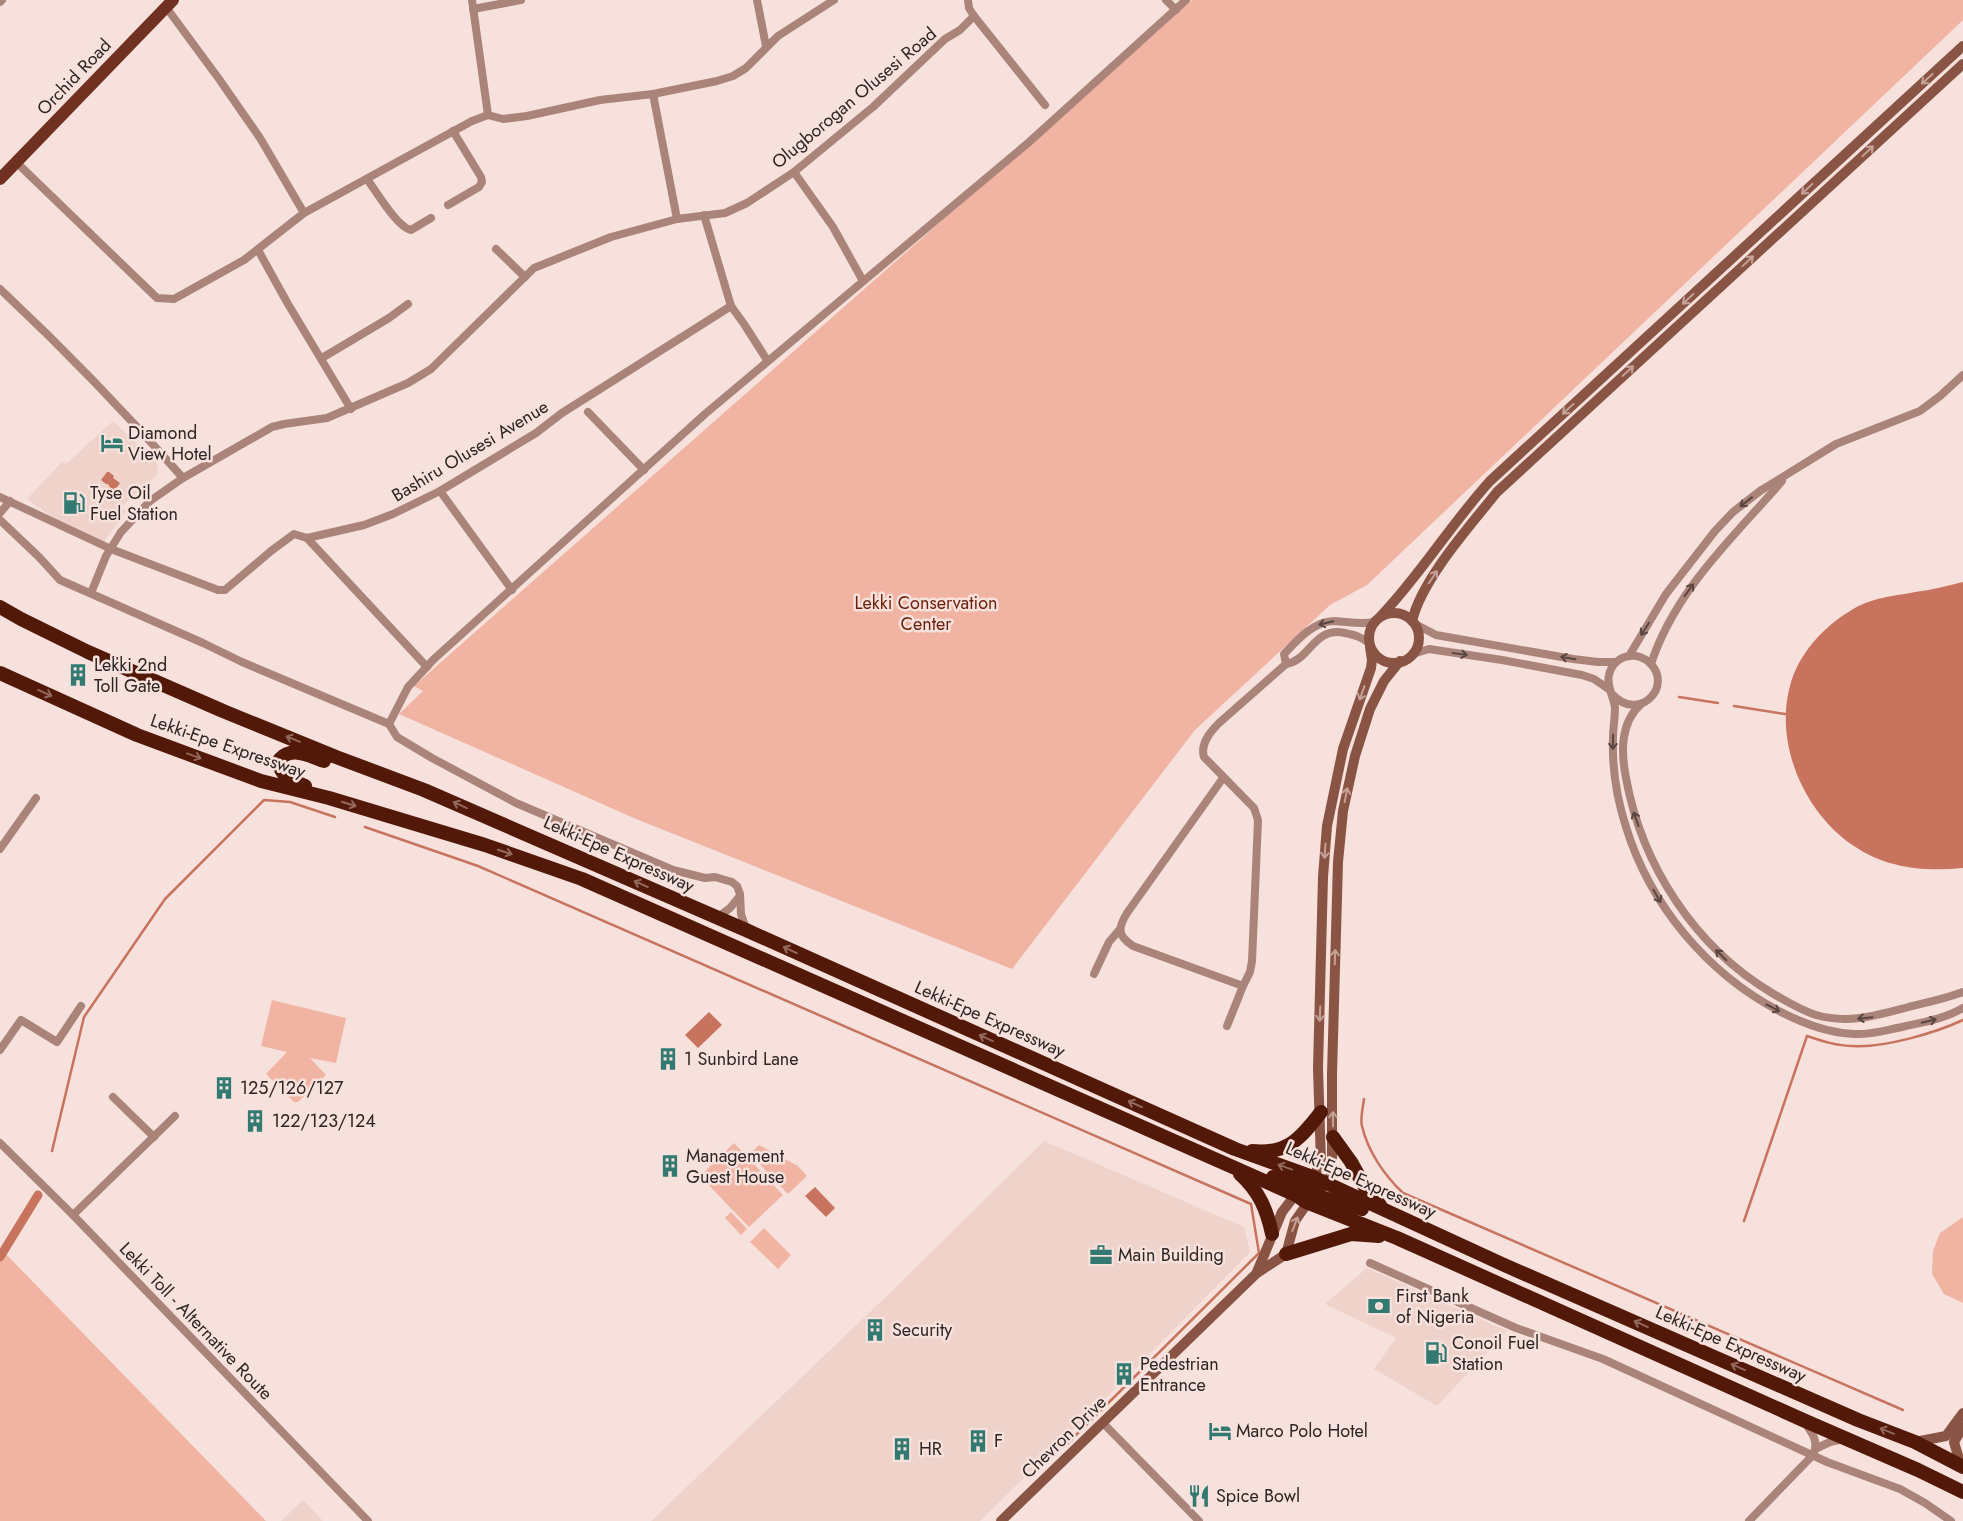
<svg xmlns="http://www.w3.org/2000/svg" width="1963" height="1521" font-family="Jost,sans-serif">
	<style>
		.built { fill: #efd3cb }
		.green { fill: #f1b4a3 }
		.water { fill: #c8735d }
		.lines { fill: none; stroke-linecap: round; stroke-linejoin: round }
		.stream { stroke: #c8735d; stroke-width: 2.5 }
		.canal { stroke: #c8735d; stroke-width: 9 }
		.street { stroke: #aa8379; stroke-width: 8 }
		.secondary { stroke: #8a5445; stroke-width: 10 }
		.primary { stroke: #713120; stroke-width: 12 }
		.highway { stroke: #521909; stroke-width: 14 }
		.oneway { stroke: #c5a298 }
		.oneway2 { stroke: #594641 }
		.oneway3 { stroke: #94695d }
		.labels { text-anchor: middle; stroke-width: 5; stroke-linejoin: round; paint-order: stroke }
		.street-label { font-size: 18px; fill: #2d2523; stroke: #f6e1dc }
		.poi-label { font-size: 18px; fill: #2d2523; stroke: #f6e1dc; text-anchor: start }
		.park-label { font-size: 18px; fill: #6b1e08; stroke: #f6e1dc }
	</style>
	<rect width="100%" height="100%" fill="#f6e1dc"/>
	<!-- built -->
	<g class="built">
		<path d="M113 421 158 465 157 475 121 507 126 511 103 543 62 524 27 499 62 462 66 464Z"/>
		<path d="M1044 1141 1244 1227 1250 1252 1133 1371 980 1521H651L895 1288Z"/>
		<path d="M1367 1268 1507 1331 1437 1406 1374 1369 1396 1338 1325 1304Z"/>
		<path d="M303 1500 323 1521H281Z"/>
	</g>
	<!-- green -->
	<g class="green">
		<path d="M1192 0H1963V20L1367 585 1330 605 1195 730 1012 969 636 819 399 714 423 691 414 686Z"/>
		<path d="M272 1000 346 1018 336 1063 310 1058 326 1075 298 1102H294L266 1074 287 1052 261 1046Z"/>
		<path d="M734 1143 783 1195 749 1227 700 1176Z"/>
		<path d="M759 1145 798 1166 807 1176 788 1194 750 1154Z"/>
		<path d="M731 1212 747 1229 741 1235 725 1218Z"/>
		<path d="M1963 1217V1303L1944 1294 1932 1274 1933 1251 1940 1233Z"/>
		<path d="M764 1228 791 1255 778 1269 750 1242Z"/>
		<path d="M0 1248 266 1521H0Z"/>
	</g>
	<!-- water -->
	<g class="water">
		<path d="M107 472H109L114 476 113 478 120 483 115 490 112 491 108 484H106L101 480Z"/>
		<path d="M1963 582V868C1925 872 1886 868 1854 846 1805 814 1774 744 1790 686 1798 655 1822 628 1850 611 1872 597 1890 597 1915 592 1931 590 1947 586 1963 582Z"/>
		<path d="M709 1012 722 1025 698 1048 685 1035Z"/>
		<path d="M815 1187 835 1208 826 1217 805 1196Z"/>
	</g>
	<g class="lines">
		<!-- stream -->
		<g class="stream">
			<path d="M1679 697 1718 703"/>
			<path d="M1734 706 1785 714"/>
			<path d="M365 827 478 866 1251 1204 1259 1253 1065 1446"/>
			<path d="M1364 1099C1363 1107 1360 1119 1362 1126 1368 1152 1385 1176 1403 1193L1903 1410"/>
			<path d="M52 1151 84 1017 165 899 264 800 290 802 335 817"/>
			<path d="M1744 1221 1807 1036C1822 1041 1837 1046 1853 1046 1884 1048 1935 1033 1963 1020"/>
		</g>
		<!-- canal -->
		<path class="canal" d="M0 1257 38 1195"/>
		<!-- street -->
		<g class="street">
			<path d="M472 0 488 115"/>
			<path d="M757 0 766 46"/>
			<path d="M1166 0 1176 10"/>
			<path d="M0 2 2 0"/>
			<path d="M166 7 219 79 260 138 304 213"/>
			<path d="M473 9 521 0"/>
			<path d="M974 16 1045 105"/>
			<path d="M653 94 677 219"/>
			<path d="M16 162 157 298 174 299 244 260 304 213 472 121 488 115 503 119 527 116 600 100 653 94 717 81 733 76 746 68 778 36 834 0"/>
			<path d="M794 172 833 227 863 281"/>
			<path d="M367 179C376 191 397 227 411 230L431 218"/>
			<path d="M448 205 479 187 482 182 481 177 453 131"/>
			<path d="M704 215 731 306 744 324 767 360"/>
			<path d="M496 249 525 277"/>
			<path d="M258 250 288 304 351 409"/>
			<path d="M0 289C64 349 125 412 183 478"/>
			<path d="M322 358 389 318 408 304"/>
			<path d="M588 412 644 470"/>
			<path d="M440 491 512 590"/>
			<path d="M0 497 111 549 218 590H225L271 551 294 534 307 538 364 525 393 514 440 491 536 433 562 413 600 389 731 306"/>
			<path d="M0 513 10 501"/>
			<path d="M0 520 39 557 60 580 203 643 242 662 389 724 397 737 432 758 516 803 673 870 705 878 715 877 732 882 737 886 740 894 741 914 746 929"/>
			<path d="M307 538 427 667"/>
			<path d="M91 593 106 556 121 532 150 501 183 478 272 427 284 424 327 418 408 383 431 369 534 268 611 237 677 219 725 213 747 203 794 172 873 107 945 39 960 30 974 16 969 8 968 0"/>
			<path d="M1415 624 1436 635 1573 659 1598 662H1616"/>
			<path d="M1413 654 1429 649 1502 660 1582 675 1594 679 1610 690"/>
			<path d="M1629 656 1666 594 1715 531 1733 512 1760 491 1836 444 1920 411 1940 396 1963 375"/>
			<path d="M1286 664 1284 654C1298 639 1314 621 1335 621 1349 622 1361 625 1374 622"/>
			<path d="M1651 664C1675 590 1733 538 1782 481"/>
			<path d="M1612 694C1638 723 1674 687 1650 663 1645 658 1637 655 1630 656 1619 657 1611 665 1609 675 1606 686 1614 697 1615 708 1615 718 1613 728 1613 738 1612 768 1617 799 1626 827 1650 905 1707 973 1779 1011 1802 1023 1828 1033 1854 1034 1871 1035 1886 1030 1902 1027 1924 1022 1944 1019 1963 1008"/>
			<path d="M1641 704C1620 723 1621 752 1626 778 1642 866 1695 947 1772 993 1786 1001 1800 1010 1816 1015 1847 1024 1875 1016 1905 1008 1924 1003 1944 999 1963 992"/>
			<path d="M389 724 408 687 434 659 705 414 1028 143 1186 0"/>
			<path d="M1223 778 1127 913C1117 929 1118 936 1133 946L1243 986"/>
			<path d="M0 849 36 798"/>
			<path d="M718 917 730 908 739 897"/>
			<path d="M1094 974 1109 942 1120 929"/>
			<path d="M1227 1026 1243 986 1250 972 1252 961 1258 820 1254 808 1204 757C1200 744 1210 732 1219 723L1286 664C1311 660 1313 626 1345 633 1355 635 1362 637 1370 644"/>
			<path d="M0 1050 21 1020 57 1042 81 1006"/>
			<path d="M113 1097 154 1137"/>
			<path d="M0 1143 73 1215 368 1521"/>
			<path d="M73 1215 175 1116"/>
			<path d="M1370 1263 1516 1328 1603 1359 1827 1462 1900 1489 1925 1503 1951 1521"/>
			<path d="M1102 1422 1199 1521"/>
			<path d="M1817 1448 1830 1442 1844 1439"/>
			<path d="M1749 1521 1813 1455C1819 1442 1813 1434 1805 1423"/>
		</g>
		<!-- secondary -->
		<g class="secondary">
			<circle cx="1394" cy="638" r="25"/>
			<path d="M1381 616C1421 574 1451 524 1490 481L1963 46"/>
			<path d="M1412 621C1422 579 1470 526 1497 492L1963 64"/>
			<path d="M1309 1180 1313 1177 1321 1163 1318 1068 1323 877 1327 826 1343 749 1371 668 1372 660 1370 647"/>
			<path d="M1321 1188 1332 1174V1074L1338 862 1343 811 1355 756 1370 709 1384 681 1400 661"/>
			<path d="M1257 1272 1282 1212 1299 1190"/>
			<path d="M1915 1442 1946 1436 1963 1413"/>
			<path d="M1961 1466 1954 1442 1963 1427"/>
			<path d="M1001 1521 1257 1273 1286 1254 1295 1221 1311 1198"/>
		</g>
		<!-- primary -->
		<path class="primary" d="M0 179 173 0"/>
		<!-- highway -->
		<g class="highway">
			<path d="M0 607 21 619 88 652 223 711 336 757 424 790 746 930 1235 1149 1313 1177 1502 1264 1858 1420 1915 1442 1963 1467"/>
			<path d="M0 673 137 735 261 781 329 798 485 845 582 879 1296 1195 1306 1202 1397 1238 1803 1420 1918 1470 1963 1492"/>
			<path d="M305 786C293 781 277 775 280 759 292 746 310 756 324 761"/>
			<path d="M1333 1137 1351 1162 1366 1189 1380 1205"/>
			<path d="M1252 1151C1287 1155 1301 1138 1321 1112"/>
			<path d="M1240 1174C1259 1191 1267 1210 1272 1234"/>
			<path d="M1273 1177 1293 1183 1323 1184"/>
			<path d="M1296 1195H1314L1362 1209"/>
			<path d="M1286 1254 1351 1234 1379 1236"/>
		</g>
	</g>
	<!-- one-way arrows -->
	<defs><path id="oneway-shaft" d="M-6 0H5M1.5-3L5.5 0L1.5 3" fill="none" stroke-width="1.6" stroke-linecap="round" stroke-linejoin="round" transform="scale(1.25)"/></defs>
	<g class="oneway">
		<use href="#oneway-shaft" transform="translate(1927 79) rotate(138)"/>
		<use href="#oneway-shaft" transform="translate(1868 151) rotate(-43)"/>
		<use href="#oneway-shaft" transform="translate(1807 189) rotate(137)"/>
		<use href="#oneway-shaft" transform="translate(1748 261) rotate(-43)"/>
		<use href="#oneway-shaft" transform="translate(1688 299) rotate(137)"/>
		<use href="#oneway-shaft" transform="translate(1628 371) rotate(-43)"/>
		<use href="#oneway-shaft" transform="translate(1568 409) rotate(137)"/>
		<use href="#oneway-shaft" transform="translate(1433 577) rotate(-56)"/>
		<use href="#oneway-shaft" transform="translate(1362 693) rotate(110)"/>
		<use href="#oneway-shaft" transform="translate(1346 795) rotate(-79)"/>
		<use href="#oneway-shaft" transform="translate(1325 851) rotate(94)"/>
		<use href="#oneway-shaft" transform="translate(1335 957) rotate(-88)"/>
		<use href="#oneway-shaft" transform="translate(1320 1014) rotate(92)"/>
		<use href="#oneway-shaft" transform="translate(1333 1119) rotate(-91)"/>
		<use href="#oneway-shaft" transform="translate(1295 1224) rotate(-69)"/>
	</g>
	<g class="oneway2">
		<use href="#oneway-shaft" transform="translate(1746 502) rotate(142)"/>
		<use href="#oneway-shaft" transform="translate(1689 590) rotate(-55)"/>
		<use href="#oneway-shaft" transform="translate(1326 623) rotate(166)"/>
		<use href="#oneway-shaft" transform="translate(1645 629) rotate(123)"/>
		<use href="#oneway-shaft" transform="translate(1460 654) rotate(8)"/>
		<use href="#oneway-shaft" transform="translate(1568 658) rotate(-171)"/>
		<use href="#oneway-shaft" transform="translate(1613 742) rotate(91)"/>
		<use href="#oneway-shaft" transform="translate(1636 819) rotate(-110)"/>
		<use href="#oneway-shaft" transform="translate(1657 896) rotate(60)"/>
		<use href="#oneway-shaft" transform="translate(1721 955) rotate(-135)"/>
		<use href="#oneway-shaft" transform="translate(1773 1008) rotate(28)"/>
		<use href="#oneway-shaft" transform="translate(1865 1018) rotate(174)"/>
		<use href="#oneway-shaft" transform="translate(1929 1021) rotate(-13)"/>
	</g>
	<g class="oneway3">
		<use href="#oneway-shaft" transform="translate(45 693) rotate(24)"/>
		<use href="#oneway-shaft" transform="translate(293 739) rotate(-158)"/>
		<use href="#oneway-shaft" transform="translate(194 756) rotate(20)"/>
		<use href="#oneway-shaft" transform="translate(349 804) rotate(18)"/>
		<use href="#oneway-shaft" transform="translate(460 805) rotate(-156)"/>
		<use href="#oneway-shaft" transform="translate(505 852) rotate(18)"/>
		<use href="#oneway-shaft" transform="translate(641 884) rotate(-156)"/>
		<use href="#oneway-shaft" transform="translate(790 950) rotate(-155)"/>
		<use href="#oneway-shaft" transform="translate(986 1038) rotate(-156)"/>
		<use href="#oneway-shaft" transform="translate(1135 1104) rotate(-156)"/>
		<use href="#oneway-shaft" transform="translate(1285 1167) rotate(-160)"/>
		<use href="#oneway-shaft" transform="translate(1641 1324) rotate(-156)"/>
		<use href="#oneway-shaft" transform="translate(1738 1367) rotate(-156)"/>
		<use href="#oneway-shaft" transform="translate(1887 1431) rotate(-158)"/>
	</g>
	<!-- icons -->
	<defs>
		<symbol id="hotel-bare" viewBox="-9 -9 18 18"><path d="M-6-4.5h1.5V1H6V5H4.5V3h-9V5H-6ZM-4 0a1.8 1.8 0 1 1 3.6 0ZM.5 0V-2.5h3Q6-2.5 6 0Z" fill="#327971" stroke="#f6e1dc" stroke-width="2.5" paint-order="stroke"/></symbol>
		<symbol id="fuel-bare" viewBox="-9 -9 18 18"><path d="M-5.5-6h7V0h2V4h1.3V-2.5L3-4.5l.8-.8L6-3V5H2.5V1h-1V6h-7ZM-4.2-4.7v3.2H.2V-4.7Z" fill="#327971" stroke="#f6e1dc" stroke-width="2.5" paint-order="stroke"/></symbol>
		<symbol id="building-bare" viewBox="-9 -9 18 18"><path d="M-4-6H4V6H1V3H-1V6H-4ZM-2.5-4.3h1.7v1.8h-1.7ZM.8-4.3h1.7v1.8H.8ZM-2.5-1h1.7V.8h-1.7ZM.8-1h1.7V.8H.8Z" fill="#327971" stroke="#f6e1dc" stroke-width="2.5" paint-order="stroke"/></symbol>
		<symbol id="office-bare" viewBox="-9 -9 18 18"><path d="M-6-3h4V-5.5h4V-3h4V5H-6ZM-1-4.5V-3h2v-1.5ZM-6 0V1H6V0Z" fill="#327971" stroke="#f6e1dc" stroke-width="2.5" paint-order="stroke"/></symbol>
		<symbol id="bank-bare" viewBox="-9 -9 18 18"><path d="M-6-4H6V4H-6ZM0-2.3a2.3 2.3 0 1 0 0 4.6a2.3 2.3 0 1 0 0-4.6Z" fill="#327971" stroke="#f6e1dc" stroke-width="2.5" paint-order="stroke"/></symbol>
		<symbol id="restaurant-bare" viewBox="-9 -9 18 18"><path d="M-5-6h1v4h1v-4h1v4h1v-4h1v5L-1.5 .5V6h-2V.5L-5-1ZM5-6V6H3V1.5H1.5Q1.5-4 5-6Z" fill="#327971" stroke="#f6e1dc" stroke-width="2.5" paint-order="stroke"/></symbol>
	</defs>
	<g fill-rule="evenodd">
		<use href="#hotel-bare" x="96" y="427" width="32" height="32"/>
		<use href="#fuel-bare" x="58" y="487" width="32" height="32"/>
		<use href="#building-bare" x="62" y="659" width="32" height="32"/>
		<use href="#building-bare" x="652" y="1043" width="32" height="32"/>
		<use href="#building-bare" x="208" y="1072" width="32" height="32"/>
		<use href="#building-bare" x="239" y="1105" width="32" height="32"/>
		<use href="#building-bare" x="654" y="1150" width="32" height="32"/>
		<use href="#office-bare" x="1085" y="1239" width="32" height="32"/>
		<use href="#bank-bare" x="1363" y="1290" width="32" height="32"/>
		<use href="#building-bare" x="859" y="1314" width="32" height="32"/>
		<use href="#fuel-bare" x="1420" y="1337" width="32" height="32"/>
		<use href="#building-bare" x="1108" y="1358" width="32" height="32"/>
		<use href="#hotel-bare" x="1204" y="1415" width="32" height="32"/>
		<use href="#building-bare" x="962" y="1425" width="32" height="32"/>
		<use href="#building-bare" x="886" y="1433" width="32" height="32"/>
		<use href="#restaurant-bare" x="1183" y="1480" width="32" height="32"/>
	</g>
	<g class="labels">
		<!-- street labels -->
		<g class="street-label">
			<text transform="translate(74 77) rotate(-46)" y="6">Orchid Road</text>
			<text transform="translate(854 98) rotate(-40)" y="6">Olugborogan Olusesi Road</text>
			<text transform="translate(470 451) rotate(-31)" y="6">Bashiru Olusesi Avenue</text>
			<text transform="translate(228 746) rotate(19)" y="6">Lekki-Epe Expressway</text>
			<text transform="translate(619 854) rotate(24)" y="6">Lekki-Epe Expressway</text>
			<text transform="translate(990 1019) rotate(24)" y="6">Lekki-Epe Expressway</text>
			<text transform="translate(1361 1180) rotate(24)" y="6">Lekki-Epe Expressway</text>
			<text transform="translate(196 1321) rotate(46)" y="6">Lekki Toll - Alternative Route</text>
			<text transform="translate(1731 1344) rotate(24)" y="6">Lekki-Epe Expressway</text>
			<text transform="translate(1064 1437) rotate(-44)" y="6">Chevron Drive</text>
		</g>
		<!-- poi labels -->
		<g class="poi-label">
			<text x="128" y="439">Diamond<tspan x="128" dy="21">View Hotel</tspan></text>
			<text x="90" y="499">Tyse Oil<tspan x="90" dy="21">Fuel Station</tspan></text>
			<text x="94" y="671">Lekki 2nd<tspan x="94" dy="21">Toll Gate</tspan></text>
			<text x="684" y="1065">1 Sunbird Lane</text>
			<text x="240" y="1094">125/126/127</text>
			<text x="272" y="1127">122/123/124</text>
			<text x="686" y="1162">Management<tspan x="686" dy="21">Guest House</tspan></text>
			<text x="1118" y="1261">Main Building</text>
			<text x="1396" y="1302">First Bank<tspan x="1396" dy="21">of Nigeria</tspan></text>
			<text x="892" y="1336">Security</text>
			<text x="1452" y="1349">Conoil Fuel<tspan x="1452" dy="21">Station</tspan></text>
			<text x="1140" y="1370">Pedestrian<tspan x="1140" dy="21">Entrance</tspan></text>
			<text x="1236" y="1437">Marco Polo Hotel</text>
			<text x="994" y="1447">F</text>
			<text x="919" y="1455">HR</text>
			<text x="1216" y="1502">Spice Bowl</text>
		</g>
		<!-- park labels -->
		<g class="park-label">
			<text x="926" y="609">Lekki Conservation<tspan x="926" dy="21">Center</tspan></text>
		</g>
	</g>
</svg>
